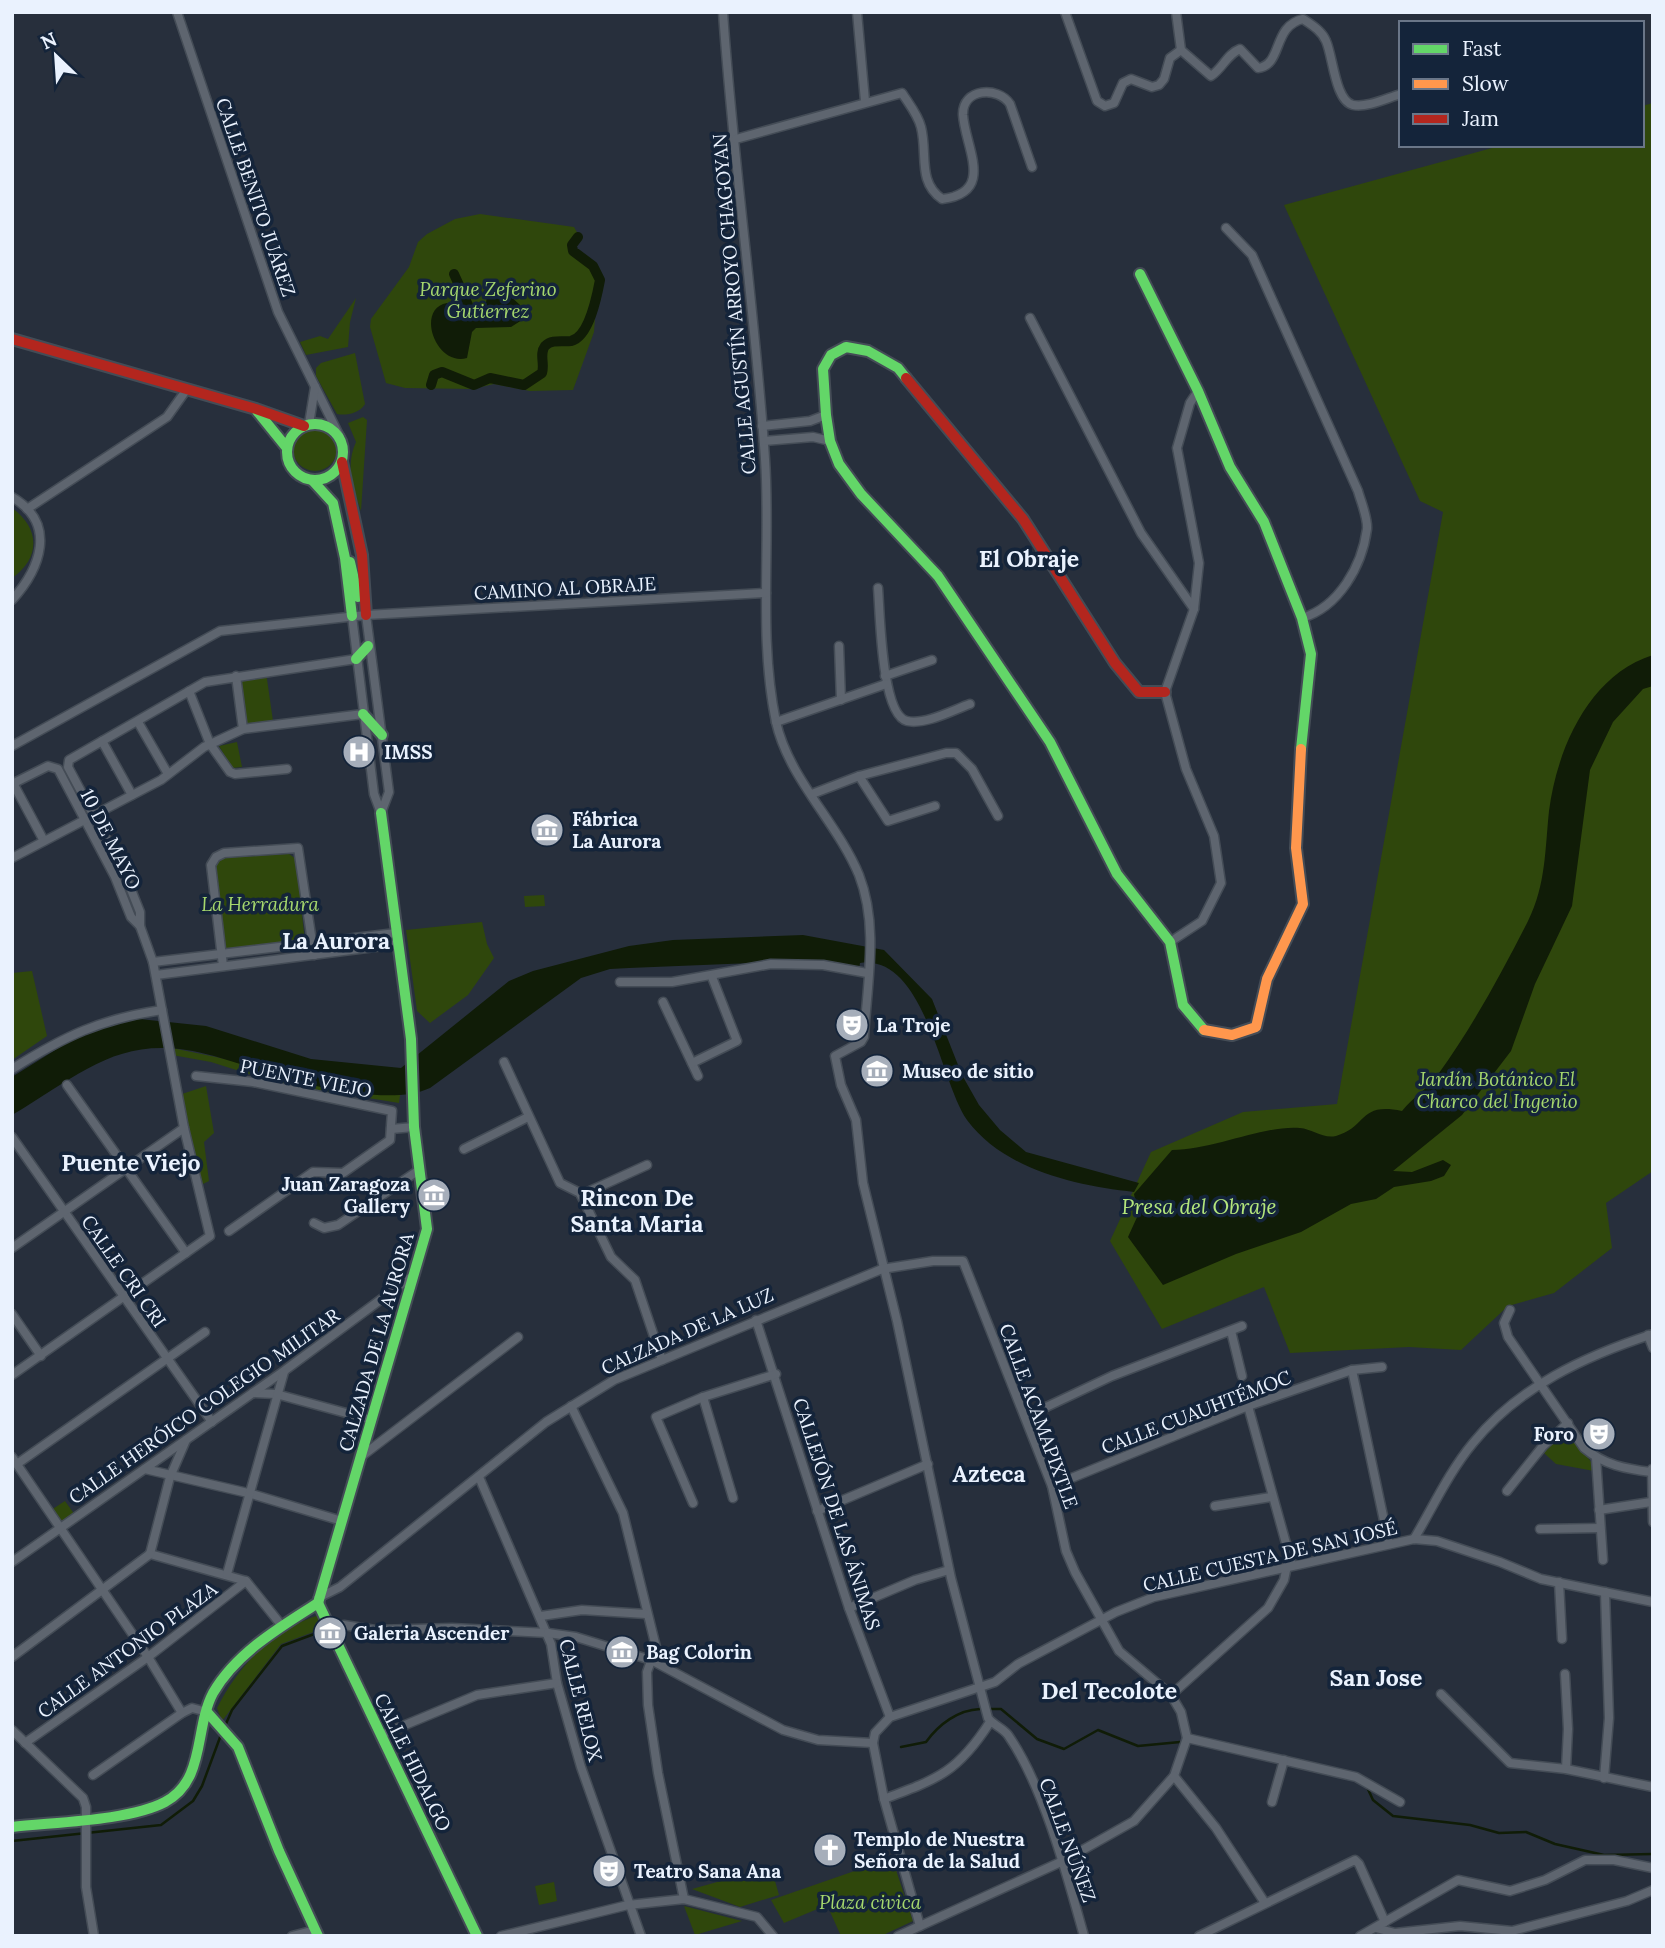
<svg xmlns="http://www.w3.org/2000/svg" width="1665" height="1948" font-family="Lora,serif">
	<style>
		.green { fill: #2f470c }
		.water { fill: #101c07 }
		.lines { fill: none; stroke-linecap: round; stroke-linejoin: round }
		.stream { stroke: #101c07; stroke-width: 2.5 }
		.canal { stroke: #101c07; stroke-width: 10 }
		.street-casing { stroke: #444c56; stroke-width: 11 }
		.fast-casing { stroke: #444c56; stroke-width: 14 }
		.slow-casing { stroke: #444c56; stroke-width: 14 }
		.jam-casing { stroke: #444c56; stroke-width: 14 }
		.street { stroke: #5e656f; stroke-width: 8 }
		.fast { stroke: #63d668; stroke-width: 10 }
		.slow { stroke: #ff974d; stroke-width: 10 }
		.jam { stroke: #b3261e; stroke-width: 10 }
		.labels { text-anchor: middle; stroke-width: 7; stroke-linejoin: round; paint-order: stroke }
		.street-label { font-size: 19px; fill: #eaf2fe; stroke: #14243a }
		.park-label { font-size: 19px; font-style: italic; fill: #a5d76d; stroke: #14243a }
		.poi-label { font-size: 19px; font-weight: bold; fill: #eaf2fe; stroke: #14243a; text-anchor: start }
		.water-label { font-size: 21px; font-style: italic; fill: #b4e77c; stroke: #14243a }
		.quarter-label { font-size: 23px; font-weight: bold; fill: #eaf2fe; stroke: #14243a }
	</style>
	<rect width="100%" height="100%" fill="#272f3c"/>
	<!-- green -->
	<g class="green">
		<path d="M1653 103V1171L1606 1203 1612 1248 1554 1293 1508 1306 1461 1350 1409 1347 1290 1353 1264 1287 1162 1329 1110 1241 1151 1152 1243 1112 1337 1104 1443 512 1420 501 1284 205 1503 145H1642V106Z"/>
		<path d="M480 214 574 227 578 234 575 249 593 261 604 280 596 305 594 332 573 390 530 391 494 384 472 389 405 388 386 383 370 327 371 319 409 267 418 242 427 234 455 219Z"/>
		<path d="M356 298 350 322 348 347 306 355 300 342 320 336 328 339Z"/>
		<path d="M355 353 365 404C360 413 346 416 337 414L316 376V368L321 363Z"/>
		<path d="M363 417 367 420 361 511C353 487 345 466 356 442L348 423Z"/>
		<circle cx="315" cy="449" r="22"/>
		<path d="M12 508C40 528 41 558 12 578Z"/>
		<path d="M266 672 273 721 243 729 236 676Z"/>
		<path d="M237 742 242 767 232 768 219 746Z"/>
		<path d="M289 854 296 859 305 942 223 950 216 866 221 858Z"/>
		<path d="M544 895 545 906 525 907 524 896Z"/>
		<path d="M482 922 487 944 494 958 468 995 430 1023 417 1011 406 930Z"/>
		<path d="M32 971 47 1036 12 1060V973Z"/>
		<path d="M172 1048 400 1095 399 1103 277 1083 211 1062 172 1055Z"/>
		<path d="M206 1086 214 1133 204 1142 209 1181 203 1184 199 1183 179 1095Z"/>
		<path d="M1567 1429 1594 1466V1471L1556 1464 1544 1453Z"/>
		<path d="M65 1501 75 1515 61 1525 51 1510Z"/>
		<path d="M319 1615 324 1628 281 1644 222 1721 217 1708C239 1665 272 1630 319 1615Z"/>
		<path d="M892 1858 913 1921 881 1936H841L827 1905 784 1923 771 1900Z"/>
		<path d="M771 1867 779 1895 740 1907 692 1889Z"/>
		<path d="M554 1882 557 1901 539 1905 535 1886Z"/>
		<path d="M684 1906 742 1921 695 1935Z"/>
	</g>
	<!-- water -->
	<g class="water">
		<path d="M497 284 520 305 522 320 511 327 476 328 472 332 467 358C436 367 415 309 447 303L464 316 476 314 486 303 488 288Z"/>
		<path d="M1653 655V686L1643 689 1613 722 1590 770 1572 906 1535 984 1511 1051 1462 1115 1393 1171 1412 1172 1443 1160 1451 1165 1444 1176 1431 1181 1394 1187 1376 1199 1351 1204 1301 1232 1236 1254 1163 1285 1128 1237 1138 1215 1134 1194 1172 1150C1214 1150 1263 1125 1300 1128 1312 1129 1323 1139 1336 1136 1368 1127 1358 1102 1402 1111 1413 1097 1429 1088 1439 1073 1473 1026 1502 972 1528 921 1546 885 1545 849 1549 811 1557 749 1589 675 1653 655Z"/>
		<path d="M803 935 884 950 932 999 962 1075 979 1105 1000 1130 1026 1152 1139 1183 1134 1192C1077 1186 1004 1170 967 1120 940 1081 925 954 860 963L859 969 802 961 629 968 610 969 581 978 430 1088C388 1107 315 1084 269 1077 252 1066 233 1062 214 1056 123 1030 86 1071 12 1115V1077L89 1029 130 1018 206 1026 311 1059 401 1068 509 981 533 971 629 946 673 940Z"/>
	</g>
	<g class="lines">
		<!-- stream -->
		<g class="stream">
			<path d="M990 1709H1001L1037 1739 1064 1749 1098 1730 1138 1746 1180 1742"/>
			<path d="M225 1726 232 1710 282 1646 325 1630"/>
			<path d="M901 1747 926 1742C939 1724 958 1710 980 1709"/>
			<path d="M1304 1768 1331 1775"/>
			<path d="M1367 1787 1373 1800 1393 1816 1470 1825 1499 1833 1526 1832 1555 1844 1604 1855 1653 1854"/>
			<path d="M12 1841 161 1825 193 1801 202 1786 222 1732"/>
		</g>
		<!-- canal -->
		<g class="canal">
			<path d="M454 274 468 305"/>
			<path d="M431 385 434 375 442 372 474 385 490 378 524 385 542 373C545 364 539 354 545 346 552 339 562 342 571 341 589 337 597 296 600 280L593 266 573 251 572 245 578 237"/>
		</g>
		<defs>
			<g id="street">
				<path d="M177 12 278 312 340 437"/>
				<path d="M723 12C733 161 755 310 765 459 771 546 758 636 776 722 789 779 837 822 859 875 879 926 867 984 864 1037L861 1042 835 1056 841 1085 856 1120 863 1183 897 1321 951 1578 988 1718C993 1725 1003 1728 1008 1735 1044 1787 1067 1875 1084 1936"/>
				<path d="M857 12 865 101"/>
				<path d="M1065 12 1097 101 1105 106 1114 103 1123 83 1131 79 1152 87 1159 85 1164 79 1170 58 1181 50"/>
				<path d="M1176 12 1181 50 1211 76C1223 68 1227 54 1240 49L1258 68C1283 65 1272 26 1303 19 1312 25 1322 31 1326 41 1333 56 1335 101 1353 105 1367 108 1387 98 1401 94"/>
				<path d="M736 139 902 93C909 104 918 115 921 127 928 154 917 182 942 199 996 193 965 147 963 115 962 88 998 86 1010 104L1032 167"/>
				<path d="M1226 228 1252 255 1358 491C1361 502 1368 518 1367 529 1362 566 1339 607 1302 618"/>
				<path d="M1030 318 1141 533 1194 609"/>
				<path d="M309 424 315 387"/>
				<path d="M762 426 810 421 826 415"/>
				<path d="M764 441 813 437 830 441"/>
				<path d="M12 497C58 524 40 569 12 600"/>
				<path d="M27 509 167 417 187 389"/>
				<path d="M878 588C880 611 881 715 907 721 926 725 953 710 970 704"/>
				<path d="M366 615 389 792 381 813"/>
				<path d="M352 616 374 794 381 813"/>
				<path d="M839 646 841 700"/>
				<path d="M236 676 243 729"/>
				<path d="M885 676 932 660"/>
				<path d="M189 691 210 744 230 772 235 774 287 769"/>
				<path d="M138 722 168 774"/>
				<path d="M776 722 886 684"/>
				<path d="M102 741 132 795"/>
				<path d="M12 746 220 631 366 615 766 593"/>
				<path d="M859 776 888 821 935 806"/>
				<path d="M13 783 44 841"/>
				<path d="M12 784 48 766 58 769 115 877 131 917 140 926"/>
				<path d="M812 794 859 776 946 753H956L972 769 998 816"/>
				<path d="M12 858 161 780 204 747 243 729 363 714"/>
				<path d="M1170 942 1202 921 1221 883 1214 836 1186 769 1165 692 1194 609 1199 563 1177 448 1190 403 1198 391"/>
				<path d="M153 962 396 933"/>
				<path d="M223 966 211 865 216 857 224 853 298 848 314 955"/>
				<path d="M156 975 398 944"/>
				<path d="M620 982H672L771 964 823 965 867 973"/>
				<path d="M663 1002 698 1076"/>
				<path d="M504 1062 560 1183 580 1193 611 1257 635 1280 662 1360"/>
				<path d="M692 1063 737 1041 712 977"/>
				<path d="M12 1069C65 1036 100 1019 162 1010"/>
				<path d="M196 1076 253 1082 392 1111 390 1140 343 1173 313 1172 229 1231"/>
				<path d="M67 1085 186 1253"/>
				<path d="M391 1129 414 1127"/>
				<path d="M12 1137 212 1422"/>
				<path d="M464 1149 528 1117"/>
				<path d="M581 1195 647 1165"/>
				<path d="M314 1223 324 1228 338 1225 419 1170"/>
				<path d="M12 1248 184 1128"/>
				<path d="M1510 1310 1504 1323 1508 1337 1584 1448C1604 1465 1626 1469 1651 1472"/>
				<path d="M12 1314 41 1356"/>
				<path d="M756 1320 849 1608 890 1717"/>
				<path d="M1231 1331 1242 1376"/>
				<path d="M1648 1335 1653 1348"/>
				<path d="M1352 1370 1389 1544"/>
				<path d="M12 1375 210 1236 184 1128 153 962 140 926V912L124 872 68 767 69 760 205 682 356 659"/>
				<path d="M253 1393 276 1394 372 1420"/>
				<path d="M703 1397 733 1498"/>
				<path d="M571 1406 623 1513 656 1647 647 1672 648 1705 658 1773 684 1899"/>
				<path d="M1248 1406 1292 1565"/>
				<path d="M1025 1417 1112 1376 1242 1326"/>
				<path d="M362 1456 518 1337"/>
				<path d="M12 1457 148 1657 182 1713 192 1708 207 1712"/>
				<path d="M1596 1458 1603 1560"/>
				<path d="M17 1464 205 1332"/>
				<path d="M145 1469 248 1493 342 1521"/>
				<path d="M1652 1469 1653 1522"/>
				<path d="M479 1477 551 1644 557 1683 581 1767 641 1936"/>
				<path d="M1052 1486 1248 1406 1352 1370 1382 1367"/>
				<path d="M1507 1491 1543 1446 1568 1423"/>
				<path d="M693 1503 656 1417 703 1397 776 1374"/>
				<path d="M1215 1506 1271 1497"/>
				<path d="M1599 1510 1651 1502"/>
				<path d="M817 1511 928 1464"/>
				<path d="M1540 1529 1600 1528"/>
				<path d="M1414 1539C1433 1507 1449 1472 1473 1443 1518 1387 1585 1356 1653 1334"/>
				<path d="M150 1554 246 1581 282 1626"/>
				<path d="M150 1554 170 1477 186 1440"/>
				<path d="M12 1562 284 1371 414 1275"/>
				<path d="M227 1574 284 1372"/>
				<path d="M1559 1582 1562 1639"/>
				<path d="M318 1598 340 1587 546 1422 614 1380 882 1269 933 1261H963L1052 1486 1066 1551 1075 1572 1119 1651 1171 1695 1181 1712 1187 1738 1174 1776 1134 1821 1063 1861 898 1936"/>
				<path d="M849 1608 915 1580 949 1570"/>
				<path d="M541 1616 582 1610 646 1614"/>
				<path d="M344 1625 375 1630 452 1628 548 1633"/>
				<path d="M548 1633 576 1637 651 1660 783 1730 818 1740 873 1743"/>
				<path d="M12 1657 150 1554"/>
				<path d="M1565 1674 1568 1729 1566 1769"/>
				<path d="M1441 1694 1510 1763 1566 1769 1653 1787"/>
				<path d="M1171 1695 1268 1608 1284 1580 1287 1566"/>
				<path d="M12 1730 83 1798 86 1807V1887L94 1936"/>
				<path d="M381 1735 477 1695 557 1683"/>
				<path d="M1187 1738 1356 1777 1400 1802"/>
				<path d="M25 1743 148 1657 246 1581"/>
				<path d="M93 1775 182 1713"/>
				<path d="M1174 1776 1216 1828 1265 1903"/>
				<path d="M1604 1778 1609 1718 1605 1592"/>
				<path d="M884 1799C938 1779 958 1772 990 1722"/>
				<path d="M1272 1802 1284 1760"/>
				<path d="M920 1926 884 1799 873 1743 875 1733 890 1717 995 1682 1018 1664 1116 1612 1154 1597 1414 1539 1437 1541 1500 1562 1541 1579 1653 1602"/>
				<path d="M1376 1928 1395 1933 1460 1926 1512 1931 1627 1901 1653 1890"/>
				<path d="M292 1936 315 1930"/>
				<path d="M501 1936 628 1905 684 1899 757 1917 773 1936"/>
				<path d="M1199 1936 1355 1860 1359 1864 1385 1922"/>
				<path d="M1360 1936 1458 1880 1510 1891 1545 1880 1585 1860H1614L1653 1868"/>
			</g>
			<g id="fast">
				<path d="M1140 274 1198 391 1230 467 1264 522 1302 618 1311 654 1301 749"/>
				<path d="M906 378 898 368 868 351 846 347 831 355 823 369 826 415 830 441 839 464 861 494 938 576 1050 742 1117 874 1170 942 1183 1005 1204 1030"/>
				<path d="M257 411 287 448"/>
				<circle cx="315" cy="452" r="28"/>
				<path d="M312 480 333 503 345 558 352 616"/>
				<path d="M350 562 358 597"/>
				<path d="M356 659 368 646"/>
				<path d="M363 714 382 735"/>
				<path d="M318 1603 427 1229 414 1127 411 1039 381 813"/>
				<path d="M318 1603 477 1936"/>
				<path d="M207 1712 238 1747 279 1851 318 1936"/>
				<path d="M12 1827C54 1822 129 1821 165 1802 206 1780 194 1729 213 1693 236 1653 280 1627 318 1603"/>
			</g>
			<path id="slow" d="M1204 1030 1232 1035 1256 1027 1267 979 1303 904 1296 848 1301 749"/>
			<g id="jam">
				<path d="M12 339 256 409 304 426"/>
				<path d="M906 378 1023 519 1115 663 1139 692H1165"/>
				<path d="M342 462 362 555 366 615"/>
			</g>
		</defs>
		<!-- street casing -->
		<use href="#street" class="street-casing"/>
		<!-- fast casing -->
		<use href="#fast" class="fast-casing"/>
		<!-- slow casing -->
		<use href="#slow" class="slow-casing"/>
		<!-- jam casing -->
		<use href="#jam" class="jam-casing"/>
		<!-- street -->
		<use href="#street" class="street"/>
		<!-- fast -->
		<use href="#fast" class="fast"/>
		<!-- slow -->
		<use href="#slow" class="slow"/>
		<!-- jam -->
		<use href="#jam" class="jam"/>
	</g>
	<!-- icons -->
	<defs>
		<symbol id="hospital-disc" viewBox="-11 -11 22 22"><circle r="9.5" fill="#a6aeba" stroke="#14243a"/><path d="M-5-5h3v3.5h4V-5h3V5h-3V1.5h-4V5h-3Z" fill="#fff"/></symbol>
		<symbol id="museum-disc" viewBox="-11 -11 22 22"><circle r="9.5" fill="#a6aeba" stroke="#14243a"/><path d="M0-6L6-3V-2H-6V-3ZM-5-1h2V3h-2ZM-1-1h2V3h-2ZM3-1h2V3H3ZM-6 4H6V6H-6Z" fill="#fff"/></symbol>
		<symbol id="theatre-disc" viewBox="-11 -11 22 22"><circle r="9.5" fill="#a6aeba" stroke="#14243a"/><path d="M-5-5.5Q0-4 5-5.5V0Q5 5 0 6Q-5 5-5 0ZM-3.3-2.5H-1v1.5H-3.3ZM1-2.5H3.3v1.5H1ZM-2.8 1Q0 5.5 2.8 1Z" fill="#fff"/></symbol>
		<symbol id="church-disc" viewBox="-11 -11 22 22"><circle r="9.5" fill="#a6aeba" stroke="#14243a"/><path d="M-1.2-6h2.4v3.5h3.3v2.4h-3.3V6h-2.4V-.1h-3.3v-2.4h3.3Z" fill="#fff"/></symbol>
	</defs>
	<g fill-rule="evenodd">
		<use href="#hospital-disc" x="340" y="733" width="38" height="38"/>
		<use href="#museum-disc" x="528" y="811" width="38" height="38"/>
		<use href="#theatre-disc" x="833" y="1006" width="38" height="38"/>
		<use href="#museum-disc" x="858" y="1052" width="38" height="38"/>
		<use href="#museum-disc" x="415" y="1176" width="38" height="38"/>
		<use href="#theatre-disc" x="1580" y="1415" width="38" height="38"/>
		<use href="#museum-disc" x="311" y="1614" width="38" height="38"/>
		<use href="#museum-disc" x="603" y="1633" width="38" height="38"/>
		<use href="#church-disc" x="811" y="1831" width="38" height="38"/>
		<use href="#theatre-disc" x="590" y="1852" width="38" height="38"/>
	</g>
	<g class="labels">
		<!-- street labels -->
		<g class="street-label">
			<text transform="translate(256 197) rotate(71)" y="7">CALLE BENITO JUÁREZ</text>
			<text transform="translate(734 304) rotate(-95)" y="7">CALLE AGUSTÍN ARROYO CHAGOYAN</text>
			<text transform="translate(565 588) rotate(-3)" y="7">CAMINO AL OBRAJE</text>
			<text transform="translate(111 839) rotate(63)" y="7">10 DE MAYO</text>
			<text transform="translate(306 1078) rotate(11)" y="7">PUENTE VIEJO</text>
			<text transform="translate(124 1271) rotate(55)" y="7">CALLE CRI CRI</text>
			<text transform="translate(687 1331) rotate(-24)" y="7">CALZADA DE LA LUZ</text>
			<text transform="translate(376 1342) rotate(-74)" y="7">CALZADA DE LA AURORA</text>
			<text transform="translate(204 1406) rotate(-35)" y="7">CALLE HERÓICO COLEGIO MILITAR</text>
			<text transform="translate(1196 1412) rotate(-21)" y="7">CALLE CUAUHTÉMOC</text>
			<text transform="translate(1039 1416) rotate(70)" y="7">CALLE ACAMAPIXTLE</text>
			<text transform="translate(837 1514) rotate(72)" y="7">CALLEJÓN DE LAS ÁNIMAS</text>
			<text transform="translate(1270 1556) rotate(-13)" y="7">CALLE CUESTA DE SAN JOSÉ</text>
			<text transform="translate(127 1650) rotate(-36)" y="7">CALLE ANTONIO PLAZA</text>
			<text transform="translate(581 1700) rotate(76)" y="7">CALLE RELOX</text>
			<text transform="translate(413 1762) rotate(64)" y="7">CALLE HIDALGO</text>
			<text transform="translate(1068 1840) rotate(70)" y="7">CALLE NÚÑEZ</text>
		</g>
		<!-- park labels -->
		<g class="park-label">
			<text x="488" y="296">Parque Zeferino<tspan x="488" dy="22">Gutierrez</tspan></text>
			<text x="260" y="911">La Herradura</text>
			<text x="1497" y="1086">Jardín Botánico El<tspan x="1497" dy="22">Charco del Ingenio</tspan></text>
			<text x="870" y="1909">Plaza civica</text>
		</g>
		<!-- poi labels -->
		<g class="poi-label">
			<text x="384" y="759">IMSS</text>
			<text x="572" y="826">Fábrica<tspan x="572" dy="22">La Aurora</tspan></text>
			<text x="876" y="1032">La Troje</text>
			<text x="902" y="1078">Museo de sitio</text>
			<text x="410" y="1191" text-anchor="end">Juan Zaragoza<tspan x="410" dy="22">Gallery</tspan></text>
			<text x="1574" y="1441" text-anchor="end">Foro</text>
			<text x="354" y="1640">Galeria Ascender</text>
			<text x="646" y="1659">Bag Colorin</text>
			<text x="854" y="1846">Templo de Nuestra<tspan x="854" dy="22">Señora de la Salud</tspan></text>
			<text x="634" y="1878">Teatro Sana Ana</text>
		</g>
		<!-- water labels -->
		<g class="water-label">
			<text x="1199" y="1214">Presa del Obraje</text>
		</g>
		<!-- quarter labels -->
		<g class="quarter-label">
			<text x="1029" y="567">El Obraje</text>
			<text x="336" y="949">La Aurora</text>
			<text x="131" y="1171">Puente Viejo</text>
			<text x="637" y="1206">Rincon De<tspan x="637" dy="26">Santa Maria</tspan></text>
			<text x="989" y="1482">Azteca</text>
			<text x="1376" y="1686">San Jose</text>
			<text x="1109" y="1699">Del Tecolote</text>
		</g>
	</g>
	<!-- border -->
	<rect width="1665" height="1948" fill="none" stroke="#eaf2fe" stroke-width="28"/>
	<!-- legend -->
	<rect x="1399" y="21" width="245" height="126" fill="#14243a" stroke="#6a7688" stroke-width="2"/>
	<rect x="1413" y="44" width="35" height="10" fill="#63d668" stroke="#6a7688" stroke-width="2"/>
	<text x="1462" y="56" font-size="21" fill="#eaf2fe">Fast</text>
	<rect x="1413" y="79" width="35" height="10" fill="#ff974d" stroke="#6a7688" stroke-width="2"/>
	<text x="1462" y="91" font-size="21" fill="#eaf2fe">Slow</text>
	<rect x="1413" y="114" width="35" height="10" fill="#b3261e" stroke="#6a7688" stroke-width="2"/>
	<text x="1462" y="126" font-size="21" fill="#eaf2fe">Jam</text>
	<!-- north arrow -->
	<g transform="translate(56 56) rotate(335)" stroke="#14243a" stroke-width="5" paint-order="stroke">
	<path d="M0-5L12 26L0 18L-12 26Z" fill="#eaf2fe"/>
	<text y="-10" font-size="19" font-weight="bold" text-anchor="middle" fill="#eaf2fe">N</text>
	</g>
</svg>
